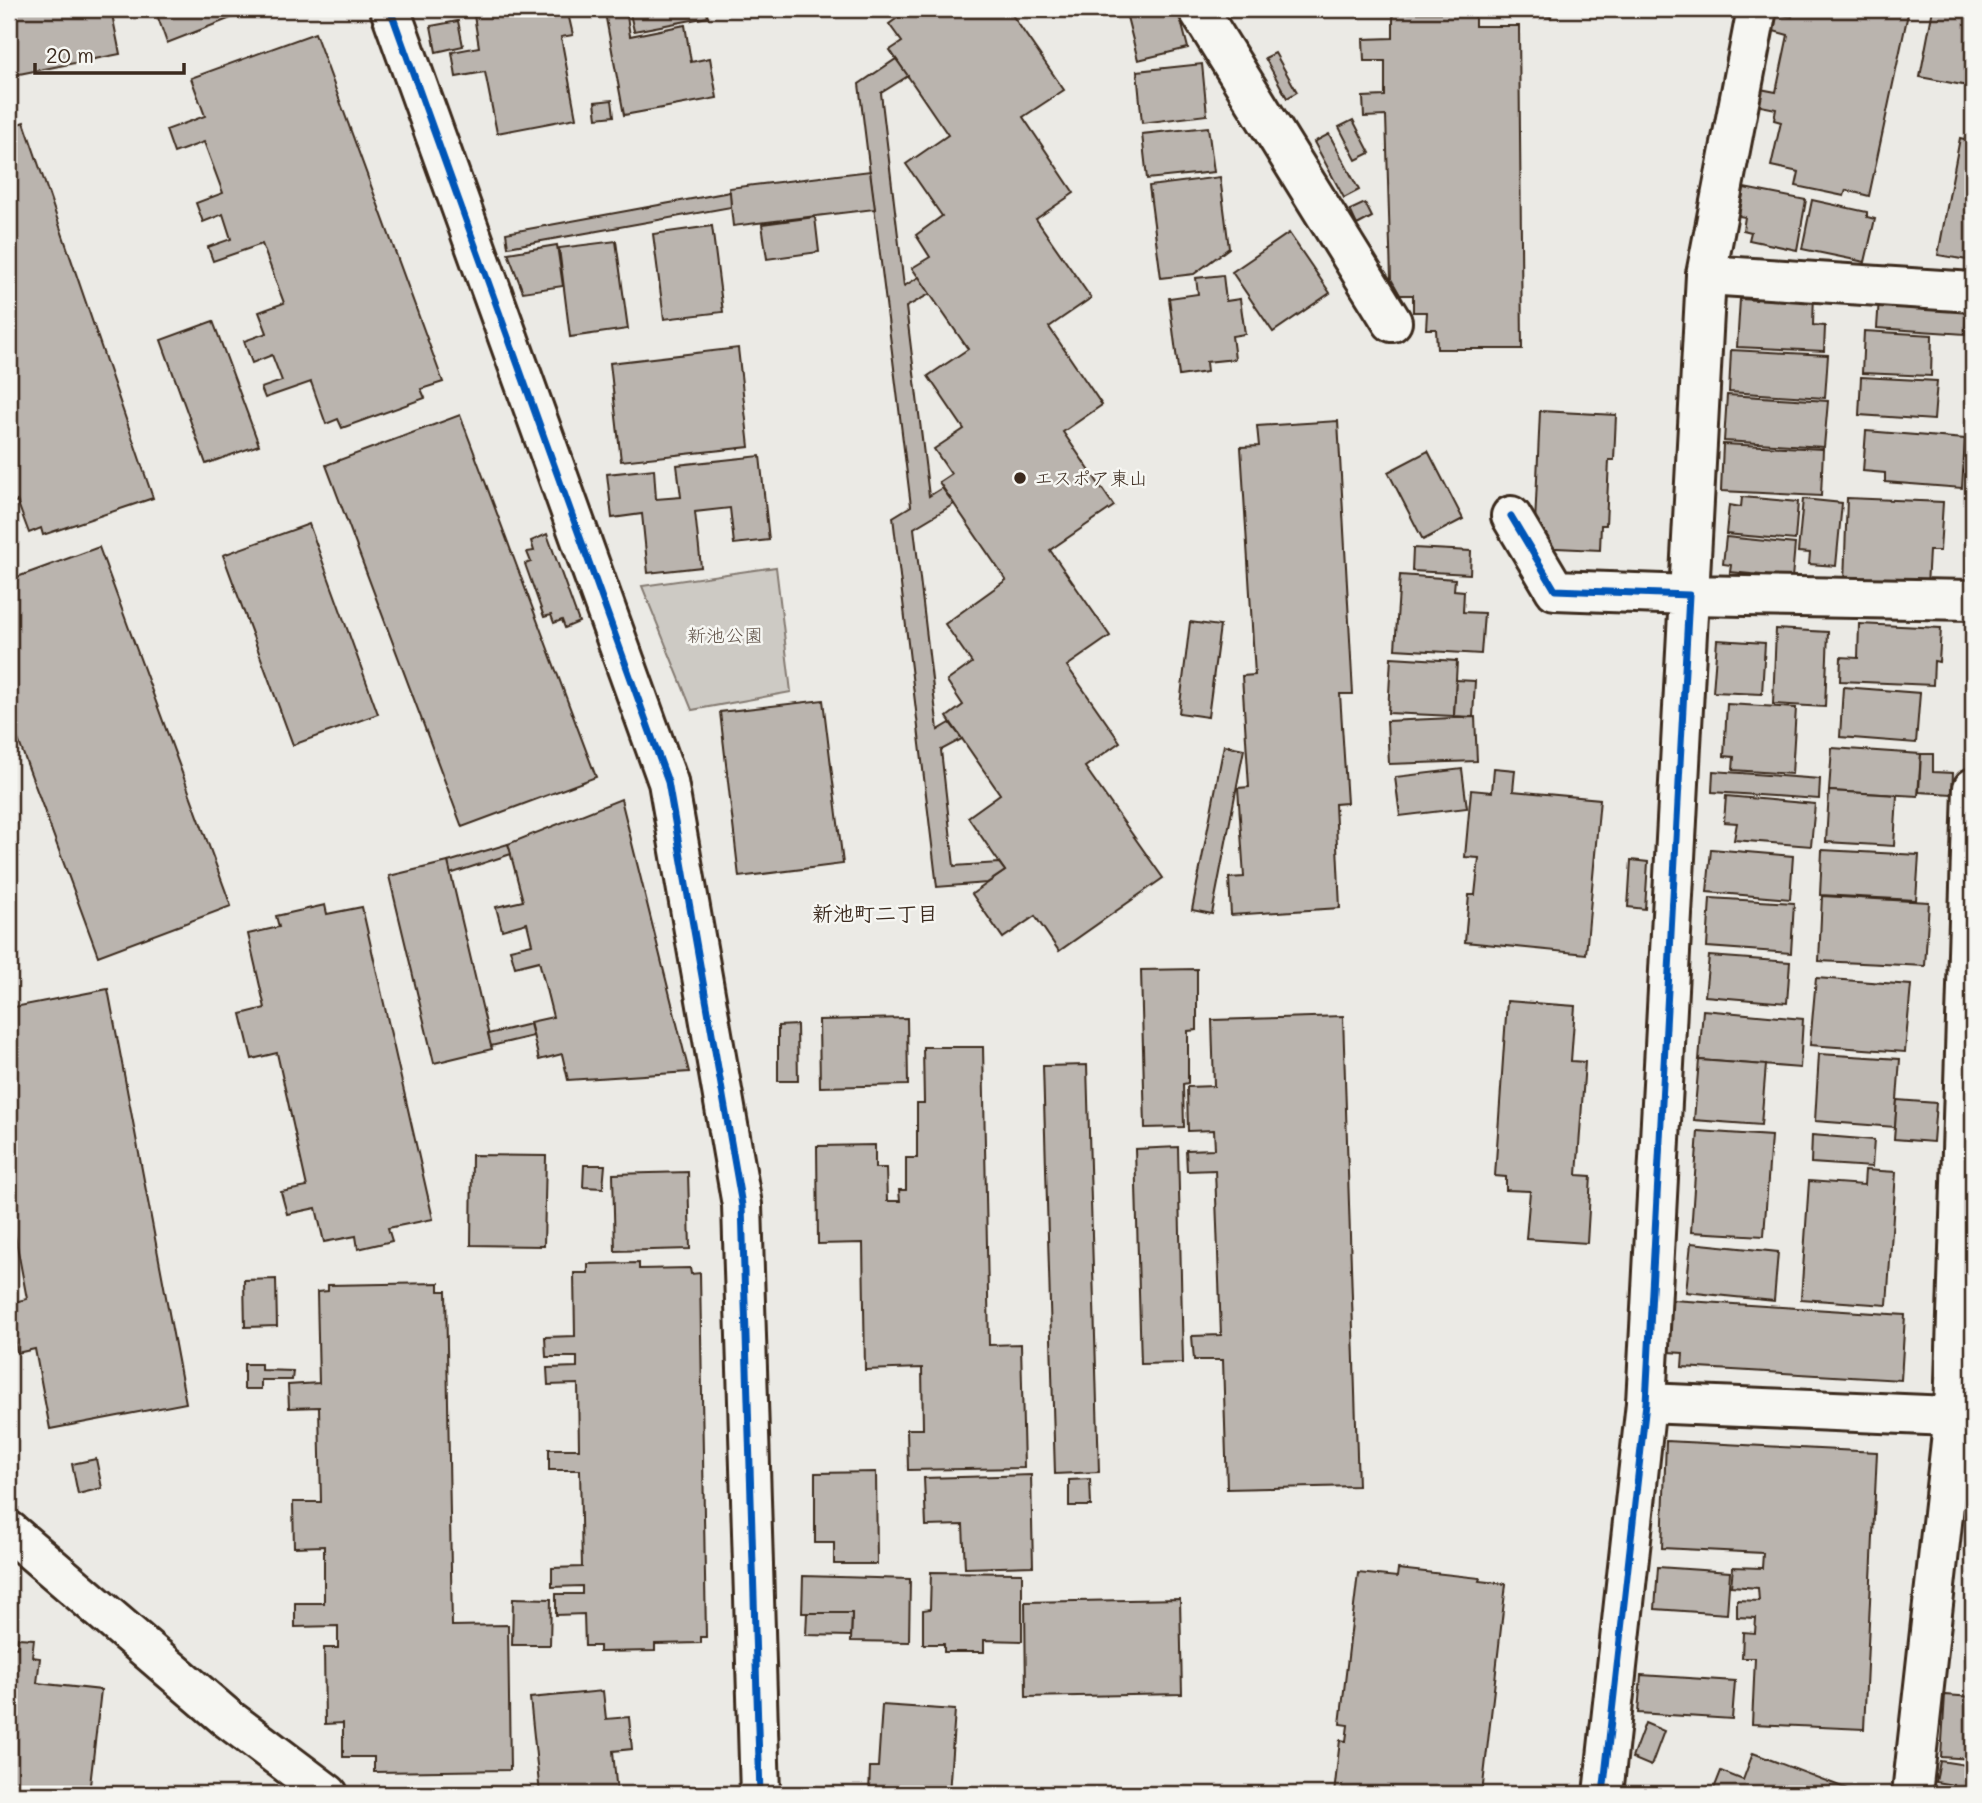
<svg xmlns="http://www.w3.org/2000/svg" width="1982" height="1803" font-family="Mali,'Klee One',sans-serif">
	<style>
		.green { fill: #cdcac4; stroke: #847a71; stroke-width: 2 }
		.building { fill: #bab4ae; stroke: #3b2a1e; stroke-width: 2 }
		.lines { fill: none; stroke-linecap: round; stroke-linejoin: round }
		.street-casing { stroke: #3b2a1e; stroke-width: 44 }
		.street { stroke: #f6f6f2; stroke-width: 38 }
		.cycleway-casing { stroke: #f6f6f2; stroke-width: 11 }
		.cycleway { stroke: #0057b8; stroke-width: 7 }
		.poi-dot { fill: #3b2a1e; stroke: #f6f6f2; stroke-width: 2.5 }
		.labels { text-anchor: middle; stroke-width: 5; stroke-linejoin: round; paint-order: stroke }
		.poi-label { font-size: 19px; fill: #3b2a1e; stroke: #f6f6f2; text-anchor: start }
		.park-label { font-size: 19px; fill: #605248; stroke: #f6f6f2 }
		.neighbourhood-label { font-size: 21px; font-weight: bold; fill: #3b2a1e; stroke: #f6f6f2 }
	</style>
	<rect width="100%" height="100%" fill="#ebeae5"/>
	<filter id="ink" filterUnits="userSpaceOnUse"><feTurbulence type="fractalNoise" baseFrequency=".0143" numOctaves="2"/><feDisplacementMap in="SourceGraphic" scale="14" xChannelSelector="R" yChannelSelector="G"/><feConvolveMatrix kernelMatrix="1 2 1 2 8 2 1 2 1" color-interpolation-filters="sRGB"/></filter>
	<g filter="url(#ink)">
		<!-- green -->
		<path class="green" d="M776 567 791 692 692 710 642 586Z"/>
		<!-- building -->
		<g class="building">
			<path d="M9 9H111L120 54 9 76Z"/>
			<path d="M155 9H254L167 43Z"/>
			<path d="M473 9H567L573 35 561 37 576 118 497 133 485 72 456 77 452 52 479 47Z"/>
			<path d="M626 9 630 36 685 25 691 62 710 58 717 98 624 115 605 13Z"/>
			<path d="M629 9H706L708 17 634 31Z"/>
			<path d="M910 9H1008L1064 90 1023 117 1074 193 1036 219 1091 298 1049 327 1102 405 1063 432 1114 506 1050 550 1110 636 1067 666 1120 742 1085 767 1163 878 1059 951 1035 916 1003 938 972 894 1005 871 968 817 1000 794 947 717 963 705 947 681 972 663 945 624 1006 580 939 482 951 474 934 449 964 429 928 376 968 349 912 268 930 257 916 235 942 216 906 164 948 135 890 50 902 42 889 24Z"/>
			<path d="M1125 9H1178L1188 48 1138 60Z"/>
			<path d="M1442 9H1460L1459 13H1442Z"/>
			<path d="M1510 9H1553L1551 17Z"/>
			<path d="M1794 9H1909L1869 196 1846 190 1844 196 1796 186 1799 172 1771 166 1781 122 1774 120 1776 109 1751 104 1755 88 1776 92 1788 35 1770 30 1773 13 1792 17Z"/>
			<path d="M1933 9H1973V87L1920 77Z"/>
			<path d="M1393 13H1475V26H1519L1522 349H1437L1436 329H1426L1427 312H1413V295H1400L1391 279 1386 116 1364 117 1363 97 1385 96V61H1364L1363 39 1393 38Z"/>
			<path d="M458 21 463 46 436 52 431 26Z"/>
			<path d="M315 33 443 382 421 389 425 398 342 428 338 419 326 424 311 382 265 398 261 388 282 381 272 355 252 363 244 341 267 333 259 312 284 303 262 244 213 261 208 247 231 239 223 214 203 222 196 203 223 193 204 142 174 153 166 130 205 116 191 78Z"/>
			<path d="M1275 53 1297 92 1287 98 1265 58Z"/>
			<path d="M896 59 908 76 881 93 904 286 919 277 930 294 906 307 929 496 942 488 954 504 914 528 938 730 950 723 962 739 941 750 954 866 999 863 1005 871 987 883 937 887 893 517 911 506 859 84Z"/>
			<path d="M1202 64 1207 115 1142 123 1137 71Z"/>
			<path d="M612 100 614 116 597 118 595 102Z"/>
			<path d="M1353 120 1370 153 1356 160 1339 127Z"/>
			<path d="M24 122 153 498 43 535 41 528 29 533 17 501 9 505V127Z"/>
			<path d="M1208 127 1214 172 1147 179 1142 134Z"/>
			<path d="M1329 134 1359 190 1344 198 1314 142Z"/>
			<path d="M1960 138 1973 141V261L1938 255Z"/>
			<path d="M870 171 875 209 733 226 729 188Z"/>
			<path d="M1220 177 1229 248 1194 274 1161 278 1149 186Z"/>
			<path d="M1744 188 1806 200 1797 250 1749 240 1751 232 1743 230 1745 217 1739 216Z"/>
			<path d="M730 192 731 207 508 247 506 233Z"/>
			<path d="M1812 200 1867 212V217L1875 219 1865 262 1802 249Z"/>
			<path d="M1365 203 1372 217 1357 225 1350 210Z"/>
			<path d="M815 217 819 252 767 259 762 224Z"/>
			<path d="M712 226 723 312 664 319 653 234Z"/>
			<path d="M1289 233 1330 293 1273 332 1232 272Z"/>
			<path d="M616 241 628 329 570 337 559 248Z"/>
			<path d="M557 245 563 286 523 292 508 253Z"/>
			<path d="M1223 275 1226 301 1240 299 1245 334 1232 336 1235 359 1206 362 1207 372 1179 376 1169 298 1198 294 1196 278Z"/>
			<path d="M1756 290 1814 293 1813 325 1825 326 1824 351 1737 347 1740 299 1756 300Z"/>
			<path d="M1879 298 1967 304 1965 334 1877 328Z"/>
			<path d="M213 321 259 445 206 464 161 340Z"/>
			<path d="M1864 331 1932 335 1931 376 1862 373Z"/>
			<path d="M738 348 749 447 621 461 610 363Z"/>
			<path d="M1731 350 1828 355 1825 398 1729 392Z"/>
			<path d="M1861 377 1937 381 1934 420 1859 415Z"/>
			<path d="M1727 395 1828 401 1824 447 1724 441Z"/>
			<path d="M1540 411 1616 415 1614 460H1609L1606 525H1601L1600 550 1534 547Z"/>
			<path d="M460 415 596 777 462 827 326 465Z"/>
			<path d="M1338 421 1353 694H1340L1347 803 1335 804 1340 908 1231 915 1229 878 1244 877 1238 788 1249 787 1242 676 1255 675 1241 447 1259 446 1257 426Z"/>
			<path d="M1866 431 1965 439 1962 488 1885 482V473L1863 471Z"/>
			<path d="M1723 444 1823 449 1821 496 1721 491Z"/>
			<path d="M1428 451 1463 519 1423 540 1388 472Z"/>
			<path d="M760 456 769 540 734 544 730 508 695 512 701 567 648 573 642 514 612 518 607 474 654 469 656 499 681 497 677 465Z"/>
			<path d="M1742 497 1798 502 1795 540 1726 534 1729 505 1741 507Z"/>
			<path d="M1847 498 1943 502 1940 551H1929L1927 586 1844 583Z"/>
			<path d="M1803 499 1842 503 1836 566 1809 564 1810 553 1798 552Z"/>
			<path d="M309 524 378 714 293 745 223 555Z"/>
			<path d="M547 534 579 622 565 628 562 620 554 623 551 615 544 617 525 564 531 562 527 552 534 551 531 541Z"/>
			<path d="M1726 537 1795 544 1792 578 1730 572 1731 565 1723 564Z"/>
			<path d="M99 547 231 906 98 956 9 715V580Z"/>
			<path d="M1413 548 1471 551 1470 574 1412 571Z"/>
			<path d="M1400 575 1455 579 1454 590 1464 591 1463 612 1484 613 1481 654 1395 649Z"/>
			<path d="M1190 622 1220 626 1208 717 1179 713Z"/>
			<path d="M1859 624 1941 628 1939 662 1934 661 1933 685 1840 681 1841 657 1858 658Z"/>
			<path d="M1776 629 1828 632 1825 707 1773 704Z"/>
			<path d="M1717 640 1765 643 1762 694 1713 692Z"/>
			<path d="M1391 657 1457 661 1454 716 1388 713Z"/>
			<path d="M1456 680 1475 681 1473 717 1454 716Z"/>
			<path d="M1843 687 1920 693 1916 743 1840 737Z"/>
			<path d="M823 700 843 864 739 877 720 712Z"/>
			<path d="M1727 704 1796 708 1792 774 1733 770 1734 757 1724 756Z"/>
			<path d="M1475 717 1477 761 1389 764 1387 721Z"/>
			<path d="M1224 745 1244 749 1212 914 1192 910Z"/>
			<path d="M1832 748 1921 754 1918 796 1829 791Z"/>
			<path d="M1921 754H1933V772L1953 773 1952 794 1919 792Z"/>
			<path d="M1494 768 1515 770 1513 791 1600 799 1586 954 1465 942 1469 895H1475L1479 858 1465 857 1471 790 1492 792Z"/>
			<path d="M1462 769 1467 808 1400 816 1395 777Z"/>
			<path d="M1713 771 1820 779 1819 799 1712 792Z"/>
			<path d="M1829 791 1897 795 1894 846 1826 842Z"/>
			<path d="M1726 796 1815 804 1811 846 1734 840 1737 823 1724 822Z"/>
			<path d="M621 799 689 1072 568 1080 562 1054 539 1060 530 1022 553 1017 539 961 515 967 510 949 532 944 527 923 502 930 496 907 523 901 508 844Z"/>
			<path d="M508 844 511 854 450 874 448 862Z"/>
			<path d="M1711 849 1793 856 1790 899 1707 892Z"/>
			<path d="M1822 850 1919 855 1916 900 1820 895Z"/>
			<path d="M1631 860 1648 862 1645 909 1628 907Z"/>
			<path d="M448 862 492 1049 434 1063 389 876Z"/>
			<path d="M1822 896 1929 902 1925 966 1819 961Z"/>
			<path d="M1710 898 1794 903 1791 953 1707 947Z"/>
			<path d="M325 905 327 914 362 907 433 1219 388 1228 392 1241 358 1249 356 1236 324 1242 316 1208 287 1214 281 1192 307 1187 277 1053 252 1059 241 1014 265 1008 248 934 279 927 276 916Z"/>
			<path d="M1709 956 1790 962 1787 1003 1705 996Z"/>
			<path d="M1197 969V1030L1188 1031V1083L1183 1084 1184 1127 1145 1128 1141 970Z"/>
			<path d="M1816 978 1911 985 1905 1052 1810 1045Z"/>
			<path d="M108 989 186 1403 50 1429 35 1349 17 1353 9 1310V1303L27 1299 9 1203V1008Z"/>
			<path d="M1507 1001 1575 1006 1571 1061 1585 1062 1577 1175 1591 1176 1587 1243 1526 1239 1530 1191 1506 1190V1177L1495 1176Z"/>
			<path d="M1703 1010 1803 1019 1800 1068 1699 1060Z"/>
			<path d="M1343 1016 1358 1486 1227 1489 1223 1360H1194L1192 1336 1221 1335 1215 1170 1187 1171 1186 1150 1215 1149 1214 1130 1188 1131 1187 1087 1214 1086 1212 1020Z"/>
			<path d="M907 1018 908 1085 820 1087 819 1020Z"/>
			<path d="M530 1024 533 1036 491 1046 488 1034Z"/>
			<path d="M797 1025 798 1081H778V1026Z"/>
			<path d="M923 1047H983L989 1345 1021 1344 1024 1468 908 1470 907 1429H923L922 1368 865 1370 863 1243 818 1244 817 1146 875 1145V1168H886L887 1201H900L899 1190H906V1158H917V1103H924Z"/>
			<path d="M1819 1054 1900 1059 1895 1127 1815 1121Z"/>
			<path d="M1699 1060 1766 1065 1761 1125 1694 1120Z"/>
			<path d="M1087 1065 1099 1472 1055 1474 1043 1066Z"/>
			<path d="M1897 1100 1936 1103 1933 1142 1894 1139Z"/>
			<path d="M1698 1131 1771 1136 1764 1236 1691 1232Z"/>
			<path d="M1812 1135 1874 1140 1872 1167 1811 1163Z"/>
			<path d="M1178 1147 1183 1363 1141 1364 1135 1149Z"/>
			<path d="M472 1155 546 1156 544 1246 471 1245Z"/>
			<path d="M584 1165H605L603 1188 583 1187Z"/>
			<path d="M1865 1170 1896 1172 1887 1305 1801 1299 1809 1181 1864 1185Z"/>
			<path d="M688 1172 690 1249 615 1251 613 1174Z"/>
			<path d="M1691 1243 1778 1252 1774 1301 1686 1292Z"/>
			<path d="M639 1263V1269L690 1268 691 1274 700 1273 706 1637H701V1643L655 1644V1651L599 1652V1646H585L584 1614 556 1615V1594H582V1586L552 1587V1568L582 1567 580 1470H549V1449H579L578 1384 548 1385 547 1368 577 1367V1357H546L545 1337 575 1336 574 1273H588V1264Z"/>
			<path d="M276 1279 277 1326 245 1327 244 1280Z"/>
			<path d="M439 1283V1291H446L452 1626 508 1625 510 1770 374 1772V1757H343V1723L325 1724 324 1648H338V1626L295 1627V1603H324V1546L294 1547 293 1502H321L319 1407 289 1408 288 1385 319 1383 317 1292 328 1291V1285Z"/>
			<path d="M1672 1300 1905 1315 1901 1380 1682 1367 1683 1353 1668 1352Z"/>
			<path d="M244 1364H261V1370L293 1371 292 1380H261V1389H244Z"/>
			<path d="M1666 1441 1877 1452 1864 1729 1752 1724 1755 1658H1742L1743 1632 1755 1633 1756 1618 1737 1617V1600L1759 1601 1758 1588 1731 1586 1733 1567 1762 1568 1763 1553 1662 1548Z"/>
			<path d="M1967 1450 1973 1451V1510L1964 1509Z"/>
			<path d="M96 1459 102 1488 78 1494 72 1464Z"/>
			<path d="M876 1472 877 1564H834V1543H815V1473Z"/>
			<path d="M1031 1475 1033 1566 965 1568 963 1525 926 1526 924 1478Z"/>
			<path d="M1090 1479 1091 1506H1069V1480Z"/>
			<path d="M1658 1567 1730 1572 1727 1614 1655 1609Z"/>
			<path d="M1398 1569 1480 1578 1479 1581 1506 1584 1482 1794H1334L1340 1740 1346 1741 1348 1725 1340 1724 1358 1573 1397 1577Z"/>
			<path d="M931 1572 1022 1573V1641L984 1640V1652H944V1644H923V1610L930 1609Z"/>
			<path d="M803 1576 910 1579 909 1642 851 1641 852 1613H802Z"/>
			<path d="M513 1598 551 1599 550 1645H512Z"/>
			<path d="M1180 1599 1182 1694 1026 1697 1025 1602Z"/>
			<path d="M807 1613H852L851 1636 806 1635Z"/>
			<path d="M18 1638 34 1639 32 1657 40 1658 37 1683 101 1690 89 1794H9V1647L17 1648Z"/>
			<path d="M1641 1675 1735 1681 1732 1719 1638 1713Z"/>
			<path d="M603 1691 606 1719 629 1717 632 1749 613 1751 617 1794H540L530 1698Z"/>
			<path d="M1945 1695 1973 1697V1759L1941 1757Z"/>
			<path d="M882 1705 955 1710 949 1794H869L870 1767H878Z"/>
			<path d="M1645 1723 1664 1731 1651 1766 1632 1758Z"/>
			<path d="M1753 1753 1858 1793V1794H1712L1721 1771 1743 1780Z"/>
			<path d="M1940 1761 1973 1766V1794H1953L1954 1785 1936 1782Z"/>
		</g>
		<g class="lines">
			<defs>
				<g id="street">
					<path d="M390 9 668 782 742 1205 760 1794"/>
					<path d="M1198 9 1392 322"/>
					<path d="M1757 9 1706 275 1973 292"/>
					<path d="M1706 275 1689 595 1973 600"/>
					<path d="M1511 516 1555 590 1689 595 1646 1403 1603 1794"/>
					<path d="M1646 1403 1973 1417"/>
					<path d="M9 1531 227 1718 328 1794"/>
					<path d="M1912 1794 1954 1415 1973 788"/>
				</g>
			</defs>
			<!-- street casing -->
			<use href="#street" class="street-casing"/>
			<!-- street -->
			<use href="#street" class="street"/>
			<defs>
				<g id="cycleway">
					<path d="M390 9 668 782 742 1205 760 1794"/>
					<path d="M1511 516 1555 590 1689 595 1646 1403 1603 1794"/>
				</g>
			</defs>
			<!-- cycleway casing -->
			<use href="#cycleway" class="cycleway-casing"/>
			<!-- cycleway -->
			<use href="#cycleway" class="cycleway"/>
		</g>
	</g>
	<!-- markers -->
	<circle class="poi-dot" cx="1020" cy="478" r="7"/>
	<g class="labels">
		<!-- poi labels -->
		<g class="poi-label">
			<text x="1034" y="485">エスポア東山</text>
		</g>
		<!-- park labels -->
		<g class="park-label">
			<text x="725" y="642">新池公園</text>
		</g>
		<!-- neighbourhood labels -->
		<g class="neighbourhood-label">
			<text x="875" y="921">新池町二丁目</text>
		</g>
	</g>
	<!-- margin -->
	<rect width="1982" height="1803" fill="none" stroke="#f6f6f2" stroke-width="35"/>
	<rect x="18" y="18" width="1947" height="1768" fill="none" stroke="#3b2a1e" stroke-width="2.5" filter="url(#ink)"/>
	<!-- scale -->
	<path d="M35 63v10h149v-10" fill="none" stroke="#3b2a1e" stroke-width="3.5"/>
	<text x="46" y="63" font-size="21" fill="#3b2a1e" stroke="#f6f6f2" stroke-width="5" paint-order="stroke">20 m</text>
</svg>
